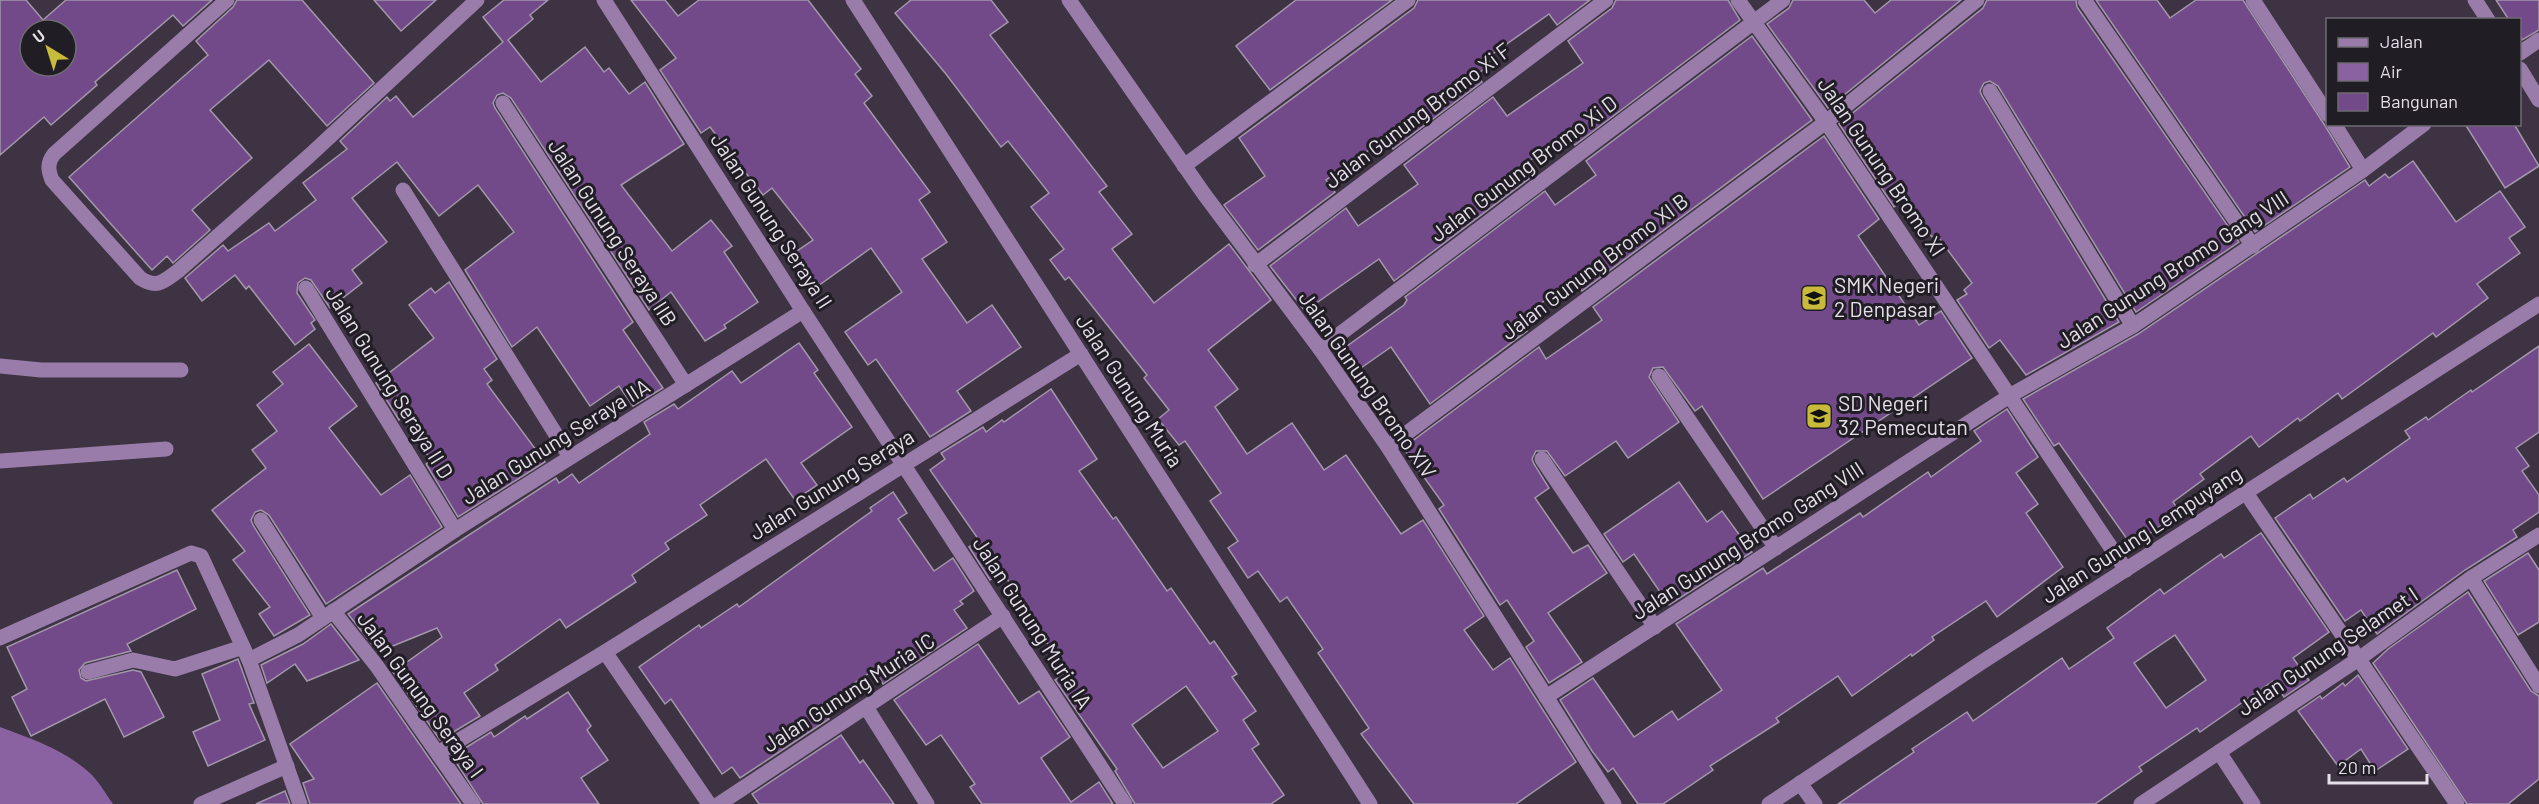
<svg xmlns="http://www.w3.org/2000/svg" width="2539" height="804" font-family="Barlow,sans-serif">
	<style>
		.water { fill: #8a61a1 }
		.building { fill: #734a89; stroke: #a397ab; stroke-width: 1.5; fill-rule: evenodd }
		.lines { fill: none; stroke-linecap: round; stroke-linejoin: round }
		.minor { stroke: #997caa; stroke-width: 15 }
		.labels { text-anchor: middle; stroke-width: 6; stroke-linejoin: round; paint-order: stroke }
		.street-label { font-size: 21px; fill: #e5dfe9; stroke: #211d24 }
		.poi-label { font-size: 21px; fill: #e5dfe9; stroke: #211d24; text-anchor: start }
	</style>
	<rect width="100%" height="100%" fill="#3d3343"/>
	<!-- water -->
	<path class="water" d="M0 727C32 739 65 750 91 774 99 782 106 794 113 804H0Z"/>
	<!-- building -->
	<g class="building">
		<path d="M0 0H26L43 20 66 0H212L183 26 173 15 95 82 97 85 51 125 44 117 0 155ZM30 30H66V66H30Z"/>
		<path d="M237 0H302L374 83 327 126 269 60 210 110 252 158 192 210 210 230 173 263 167 256 152 270 69 177 208 55 196 41 233 7Z"/>
		<path d="M374 0H436L401 31Z"/>
		<path d="M504 0H548L530 15 533 19 508 40 541 82 585 47 604 72 609 68 629 94 645 82 684 144 621 185 672 251 711 220 732 246 724 252 758 302 724 325 726 328 705 341 671 292 649 310 511 98 503 93 497 95 493 103 495 108 633 322 623 330 663 388 633 406 619 386 590 406 537 327 512 347 465 270 514 232 478 185 439 216 397 162 352 198 387 242 352 270 362 283 330 308 311 280 305 278 298 283 297 293 315 320 311 323 315 329 295 345 249 286 246 289 235 275 202 301 185 278 223 245 228 251 269 223 275 231 316 200 303 183 347 149 340 141 387 97 390 101 396 96 413 117 503 42 483 17Z"/>
		<path d="M631 0H665L678 16 699 0H808L861 69 855 74 872 96 864 103 930 192 919 200 947 242 922 259 967 323 992 305 1021 347 957 391 971 411 930 437 876 359 868 365 845 332 902 292 871 248 811 291 788 257 813 240 772 188 763 195 710 127 701 133 660 70 676 58Z"/>
		<path d="M911 0H991L1008 22 990 35 1107 186 1099 192 1132 234 1112 249 1154 303 1229 244 1271 300 1208 350 1238 389 1215 407 1247 454 1292 423 1324 470 1346 455 1401 534 1423 520 1484 616 1464 630 1493 670 1510 658 1576 762 1516 804H1414L1361 734 1369 728 1318 653 1323 649 1287 597 1280 602 1258 571 1248 578 1228 548 1238 541 1210 501 1221 493 1185 441 1179 445 1158 419 1169 410 1144 378 1147 375 1069 277 1065 280 1050 260 1064 249 1031 207 1049 193 1008 141 1001 147 946 74 895 13Z"/>
		<path d="M1296 0H1392L1270 90 1236 46Z"/>
		<path d="M1418 0H1590L1557 25 1549 14 1487 58 1492 64 1477 74 1482 82 1393 149 1385 139 1326 180 1335 192 1258 250 1224 205 1265 176 1239 138 1414 8Z"/>
		<path d="M1616 0H1728L1740 20 1575 145 1568 135 1526 163 1534 175 1394 281 1379 259 1305 311 1270 266 1346 208 1358 226 1418 184 1404 165 1493 97 1507 116 1583 63 1568 41 1612 8Z"/>
		<path d="M1793 0H1864L1875 13 1891 0H1961L1828 108 1767 24 1789 8Z"/>
		<path d="M1987 0H2076L2077 7 2239 242 2136 312 1998 86 1990 81 1984 83 1980 91 1982 96 2119 322 2026 375 2000 340 1989 348 1957 300 1967 294 1964 290 1972 283 1936 234 1932 237 1903 200 1894 207 1839 124 1983 8Z"/>
		<path d="M2096 0H2157L2170 18 2196 0H2243L2324 124 2350 167 2255 232Z"/>
		<path d="M2496 0H2539V30L2522 40 2520 35V20H2509Z"/>
		<path d="M1752 36 1812 120 1582 291 1574 280 1519 319 1527 331 1430 404 1391 347 1358 370 1343 349 1404 305 1407 300 1405 297 1545 191 1555 205 1596 175 1586 161Z"/>
		<path d="M2465 124H2514L2539 166 2505 188Z"/>
		<path d="M1824 136 1879 219 1858 236 1919 325 1941 311 1972 358 1763 499 1702 406 1695 411 1663 367 1653 368 1649 377 1679 422 1628 458 1616 441 1565 476 1547 451H1536L1532 459 1534 464 1549 488 1535 498 1573 553 1588 545 1607 573 1548 613 1582 662 1549 683 1526 647 1534 641 1507 600 1500 605 1439 509 1444 505 1403 448 1539 347 1546 359 1602 320 1593 307Z"/>
		<path d="M2413 161 2456 222 2500 191 2525 227 2509 238 2520 253 2477 284 2488 298 2436 337 2433 333 2342 399 2338 393 2300 421 2298 418 2259 447 2251 436 2200 474 2204 479 2173 502 2180 512 2132 546 2059 443 2054 446 2023 399 2138 334 2365 180 2369 186 2385 174 2389 178Z"/>
		<path d="M449 282 497 359 484 369 492 380 487 384 545 462 458 517 426 464 431 460 402 417 399 420 376 383 434 338 409 305 431 288 435 293Z"/>
		<path d="M799 343 818 370 814 373 852 427 801 463 817 485 795 500 766 459 700 505 707 515 665 543 669 549 632 575 636 582 566 628 560 619 495 665 498 670 464 693 480 716 440 740 393 672 442 637 437 628 378 652 348 614 556 478 559 483 572 474 579 483 650 434 644 422 674 404 678 409 732 371 741 383Z"/>
		<path d="M309 344 357 406 329 428 381 495 410 475 442 527 326 604 269 515 261 510 255 512 251 520 253 525 310 615 274 636 259 614 270 607 233 560 245 551 212 510 266 468 252 450 277 431 257 405 283 384 273 372Z"/>
		<path d="M2539 346V432L2516 448 2529 466 2522 471 2539 495V512L2513 530 2517 537 2465 570 2377 634 2361 610 2345 621 2275 518 2310 494 2313 499 2344 478 2347 482 2410 438 2405 431 2426 417 2428 420 2471 390 2472 392Z"/>
		<path d="M1051 389 1097 459 1079 471 1113 519 1116 517 1167 591 1171 588 1210 644 1214 641 1237 674 1232 677 1256 711 1243 720 1259 744 1252 749 1284 795 1271 804H1135L1115 771 1117 769 1055 680 1067 672 1036 627 1039 625 1002 572 990 580 969 547 979 540 930 470 945 459 941 453 983 427 986 432 1002 420 1004 422ZM1186 686 1218 731 1163 768 1132 725Z"/>
		<path d="M2007 409 2038 457 2016 473 2038 504 2026 513 2063 567 1997 617 1986 601 1932 637 1934 640 1912 656 1911 654 1852 696 1838 676 1776 718 1779 722 1710 766 1713 770 1663 804H1638L1613 768 1608 772 1592 751 1560 700 1593 678 1634 737 1672 711 1678 720 1722 690 1676 624 1763 568 1767 574 1860 513 1863 517 1928 472 1931 477 1981 441 1974 431Z"/>
		<path d="M1679 482 1707 522 1722 511 1752 552 1669 605 1634 554 1623 562 1604 534Z"/>
		<path d="M893 492 907 513 898 519 934 571 953 558 974 591 960 601 963 604 954 610 967 628 883 684 874 670 820 706 829 719 740 778 732 767 722 774 671 699 665 704 639 667 699 625 701 628 737 604 739 607 872 511 870 508Z"/>
		<path d="M2261 533 2329 632 2293 658 2309 680 2284 697 2273 681 2200 732 2197 728 2139 767 2142 771 2095 804H1838L1914 752 1912 749 1967 712 1973 721 2062 658 2069 669 2114 638 2107 628 2160 589 2164 594 2221 554 2224 558ZM2175 635 2206 680 2166 708 2134 663Z"/>
		<path d="M2528 553 2539 570V622L2518 635 2484 581Z"/>
		<path d="M177 570 196 609 127 644 131 651 85 663 79 670 81 678 86 681 133 670 141 672 164 717 124 737 105 699 31 736 12 697 27 689 7 647Z"/>
		<path d="M2468 592 2531 691 2539 696V779L2508 804H2467L2373 663 2388 649Z"/>
		<path d="M331 624 359 660 307 681 295 664 267 683 261 665 303 644Z"/>
		<path d="M978 644 1019 704 1039 691 1070 737 1041 758 1071 802 1099 782 1113 804H982L970 787 975 784 941 735 926 745 894 700Z"/>
		<path d="M238 659 254 703 249 704 265 740 208 766 193 732 220 720 202 674Z"/>
		<path d="M2358 675 2408 749 2375 771 2361 749 2338 766 2298 711 2320 696 2322 699 2343 683 2345 686Z"/>
		<path d="M377 683 461 804H310L303 783 314 779 290 744Z"/>
		<path d="M568 692 591 726 587 730 608 760 581 778 599 804H483L452 756 491 732 494 737 525 716 527 719Z"/>
		<path d="M841 735 860 763 863 760 894 804H759L752 794Z"/>
		<path d="M285 791 290 804H256Z"/>
	</g>
	<g class="lines">
		<!-- minor -->
		<g class="minor">
			<path d="M227 0 54 154C47 163 48 170 52 180L140 278C157 289 163 282 178 271L309 156 477 0"/>
			<path d="M604 0 803 311 1125 804"/>
			<path d="M853 0 1370 804"/>
			<path d="M1069 0 1204 194 1320 349 1388 447 1614 804"/>
			<path d="M1738 0 1826 122 2126 570"/>
			<path d="M2253 0 2328 115"/>
			<path d="M2475 0 2488 20"/>
			<path d="M2085 1 2253 246"/>
			<path d="M2520 53 2539 40"/>
			<path d="M2520 69 2539 100"/>
			<path d="M1990 91 2133 326"/>
			<path d="M503 103 686 385"/>
			<path d="M2334 124 2363 170"/>
			<path d="M1184 166 1408 0"/>
			<path d="M403 190 570 457"/>
			<path d="M1255 265 1606 0"/>
			<path d="M306 288 455 530"/>
			<path d="M1320 349 1783 0"/>
			<path d="M0 366 41 370H181"/>
			<path d="M1659 376 1776 548"/>
			<path d="M1388 447 1826 122 1977 0"/>
			<path d="M1542 459 1655 627"/>
			<path d="M0 461 166 449"/>
			<path d="M2246 493 2457 804"/>
			<path d="M261 520 323 618"/>
			<path d="M2471 578 2539 686"/>
			<path d="M333 611 376 665 473 804"/>
			<path d="M0 638 191 553 201 556 249 660 300 804"/>
			<path d="M605 652 709 804"/>
			<path d="M249 660 298 635 455 530 803 311"/>
			<path d="M88 672 133 660 175 669 243 647"/>
			<path d="M1546 697 2011 395 2133 326 2363 170 2424 124"/>
			<path d="M866 707 927 804"/>
			<path d="M2219 752 2253 804"/>
			<path d="M438 753 605 652 1081 354"/>
			<path d="M1800 783 1815 804"/>
			<path d="M201 804 287 766"/>
			<path d="M719 804 1003 616"/>
			<path d="M1769 804 1982 662 2539 304"/>
			<path d="M2141 804 2360 658 2471 578 2539 535"/>
		</g>
	</g>
	<!-- icons -->
	<defs>
		<symbol id="school-square" viewBox="-11 -11 22 22"><rect x="-9" y="-9" width="18" height="18" rx="4" fill="#c8bb3b" stroke="#211d24"/><path d="M0-5L7-2L0 1L-7-2ZM-4 1L0 2.5L4 1V4Q0 6-4 4Z" fill="#111"/></symbol>
	</defs>
	<g fill-rule="evenodd">
		<use href="#school-square" x="1799" y="283" width="30" height="30"/>
		<use href="#school-square" x="1804" y="401" width="30" height="30"/>
	</g>
	<g class="labels">
		<!-- street labels -->
		<g class="street-label">
			<text transform="translate(1418 116) rotate(-37)" y="7">Jalan Gunung Bromo Xi F</text>
			<text transform="translate(1881 167) rotate(56)" y="7">Jalan Gunung Bromo XI</text>
			<text transform="translate(1524 169) rotate(-37)" y="7">Jalan Gunung Bromo Xi D</text>
			<text transform="translate(771 221) rotate(57)" y="7">Jalan Gunung Seraya II</text>
			<text transform="translate(612 233) rotate(57)" y="7">Jalan Gunung Seraya IIB</text>
			<text transform="translate(1595 267) rotate(-37)" y="7">Jalan Gunung Bromo XI B</text>
			<text transform="translate(2173 270) rotate(-33)" y="7">Jalan Gunung Bromo Gang VIII</text>
			<text transform="translate(389 383) rotate(58)" y="7">Jalan Gunung Seraya II D</text>
			<text transform="translate(1367 385) rotate(55)" y="7">Jalan Gunung Bromo XIV</text>
			<text transform="translate(1129 391) rotate(57)" y="7">Jalan Gunung Muria</text>
			<text transform="translate(556 442) rotate(-32)" y="7">Jalan Gunung Seraya IIA</text>
			<text transform="translate(832 485) rotate(-32)" y="7">Jalan Gunung Seraya</text>
			<text transform="translate(2142 535) rotate(-33)" y="7">Jalan Gunung Lempuyang</text>
			<text transform="translate(1748 541) rotate(-33)" y="7">Jalan Gunung Bromo Gang VIII</text>
			<text transform="translate(1032 623) rotate(57)" y="7">Jalan Gunung Muria IA</text>
			<text transform="translate(2328 652) rotate(-34)" y="7">Jalan Gunung Selamet I</text>
			<text transform="translate(849 693) rotate(-33)" y="7">Jalan Gunung Muria IC</text>
			<text transform="translate(420 695) rotate(54)" y="7">Jalan Gunung Seraya I</text>
		</g>
		<!-- poi labels -->
		<g class="poi-label">
			<text x="1834" y="293">SMK Negeri<tspan x="1834" dy="24">2 Denpasar</tspan></text>
			<text x="1838" y="411">SD Negeri<tspan x="1838" dy="24">32 Pemecutan</tspan></text>
		</g>
	</g>
	<!-- legend -->
	<rect x="2326" y="18" width="195" height="108" fill="#211d24" stroke="#6f6b73" stroke-width="1.5"/>
	<rect x="2338" y="38" width="30" height="9" fill="#997caa" stroke="#6f6b73" stroke-width="1.5"/>
	<text x="2380" y="48" font-size="18" fill="#e5dfe9">Jalan</text>
	<rect x="2338" y="63" width="30" height="18" fill="#8a61a1" stroke="#6f6b73" stroke-width="1.5"/>
	<text x="2380" y="78" font-size="18" fill="#e5dfe9">Air</text>
	<rect x="2338" y="93" width="30" height="18" fill="#734a89" stroke="#6f6b73" stroke-width="1.5"/>
	<text x="2380" y="108" font-size="18" fill="#e5dfe9">Bangunan</text>
	<!-- north arrow -->
	<g transform="translate(48 48) rotate(322)"><circle r="28" fill="#211d24" stroke="#6f6b73" stroke-width="1.5"/>
	<path d="M0-4.5L10 22L0 15L-10 22Z" fill="#c8bb3b"/>
	<text y="-9" font-size="16" font-weight="bold" text-anchor="middle" fill="#e5dfe9">U</text>
	</g>
	<!-- scale -->
	<path d="M2329 774v9h98v-9" fill="none" stroke="#e5dfe9" stroke-width="3"/>
	<text x="2338" y="774" font-size="18" fill="#e5dfe9" stroke="#211d24" stroke-width="4.5" paint-order="stroke">20 m</text>
</svg>
